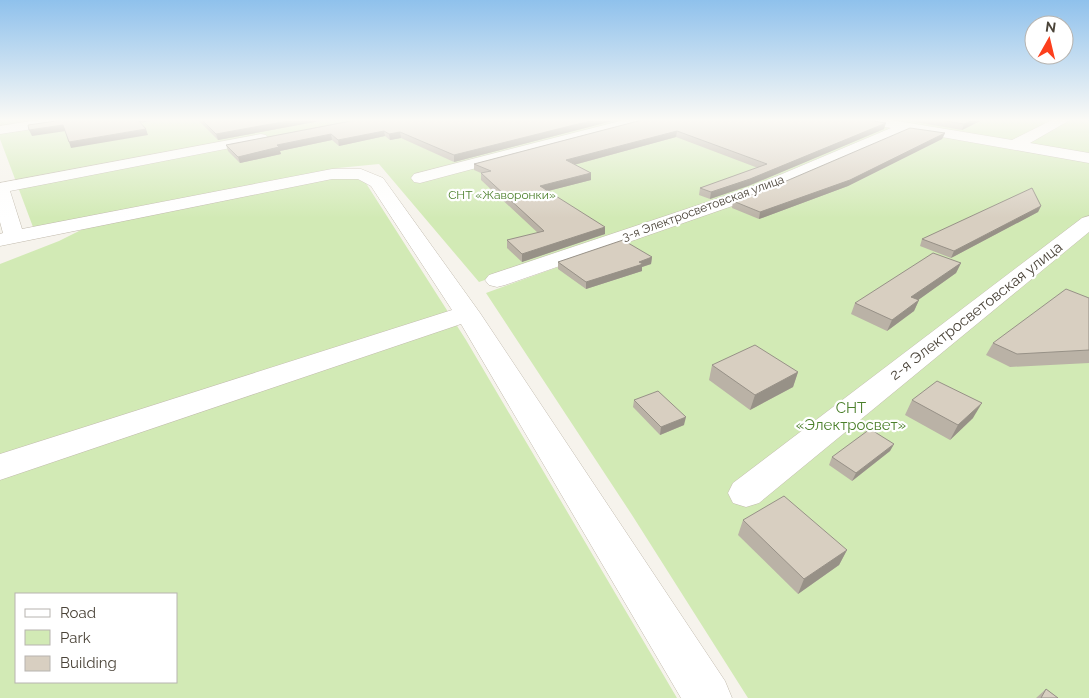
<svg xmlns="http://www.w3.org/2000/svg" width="1089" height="698" font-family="Raleway,sans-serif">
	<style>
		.green { fill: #d2eab5; fill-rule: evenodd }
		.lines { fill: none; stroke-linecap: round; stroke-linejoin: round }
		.minor-casing { stroke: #c2bbae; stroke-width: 1 }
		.minor { fill: #fff; fill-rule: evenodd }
		.wall { fill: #bab2a6 }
		.shaded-wall { fill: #979187 }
		.building { fill: #d8cfc1; stroke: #979187 }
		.labels { text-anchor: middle; stroke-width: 4.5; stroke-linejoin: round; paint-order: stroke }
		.far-park-label { font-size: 12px; fill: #4a7f2a; stroke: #fff }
		.far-street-label { font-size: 12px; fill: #4b4439; stroke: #fff }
		.street-label { font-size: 15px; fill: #4b4439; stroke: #fff }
		.park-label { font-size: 15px; fill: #4a7f2a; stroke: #fff }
	</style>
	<rect width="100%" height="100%" fill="#f6f3ec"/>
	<!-- green -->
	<g class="green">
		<path d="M0 120H848L891 128 746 189 479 282 379 164 338 168 33 227 0 139Z"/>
		<path d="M883 120H1089V154Z"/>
		<path d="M906 130 1089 162V698H748L632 515 486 293 761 194Z"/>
		<path d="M362 177 466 340 677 698H0V264L59 241 83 229 336 178ZM16 594H176V682H16Z"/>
	</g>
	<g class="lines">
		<defs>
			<g id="minor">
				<path d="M38 120H72L65 124 0 134V126Z"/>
				<path d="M624 120H647L645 123 420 183 414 182 411 178 414 174Z"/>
				<path d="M859 120H891L1012 140 1052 120H1070L1030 143 1089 153V163L908 131 761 196 505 285 497 287 489 285 485 280 489 275 749 188 891 128 861 123Z"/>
				<path d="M261 134 266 135 268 138 266 141 10 191 22 229 332 169H361L383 178 480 313 725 681 732 698H681L461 324 0 480V454L452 310 371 186 358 179H332L0 246V234L3 233 0 222V183Z"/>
				<path d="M1089 216V232L759 503 746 507 733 503 728 493 733 483 1082 218Z"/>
			</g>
		</defs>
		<!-- minor casing -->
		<use href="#minor" class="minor-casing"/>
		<!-- minor -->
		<use href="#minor" class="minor"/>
	</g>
	<!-- wall -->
	<g class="wall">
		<path d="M198 120H325L218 140Z"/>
		<path d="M356 120H616L454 162 401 138 390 140 385 136 339 146 332 140 280 151 281 154 240 163 228 151 226 145Z"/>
		<path d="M642 120 884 129 748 186 710 199 699 195 700 188 758 168 676 137 574 165 591 173V180L548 191 605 234 522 262 507 248V240L538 233 481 180V173L474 170V164Z"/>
		<path d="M903 120H982L962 130Z"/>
		<path d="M945 133 942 139 848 186 759 219 732 208 733 201Z"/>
		<path d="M1041 206 1038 212 951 258 920 246 922 239Z"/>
		<path d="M652 257 651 264 642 267V271L586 289 558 269V262Z"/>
		<path d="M961 263 956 273 918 300H919L914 311 887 331 851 314 855 303Z"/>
		<path d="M1089 298V363L1010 367 986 355 993 343Z"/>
		<path d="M712 365 798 372 793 387 750 410 709 380Z"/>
		<path d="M634 400 684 425 660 435 633 407Z"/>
		<path d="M912 400 973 418 950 440 905 415Z"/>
		<path d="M894 444 890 451 852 481 829 465 832 457Z"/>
		<path d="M743 520 847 550 839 565 798 594 738 535Z"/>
		<path d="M1046 689 1058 698H1036Z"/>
	</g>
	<!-- shaded-wall -->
	<g class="shaded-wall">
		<path d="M137 120H159L138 123Z"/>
		<path d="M293 120H325L218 140 216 134Z"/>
		<path d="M594 120H616L454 162V155Z"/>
		<path d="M973 120H982L962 130 964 124Z"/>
		<path d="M886 123 884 129 748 186 710 199 711 192Z"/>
		<path d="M63 125 66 131 32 136 29 130Z"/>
		<path d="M146 129 148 135 71 148 69 142Z"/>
		<path d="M384 131 385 136 339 146 338 140Z"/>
		<path d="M677 131 676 137 566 167V160Z"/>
		<path d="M400 132 401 138 390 140 389 134Z"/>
		<path d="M945 133 942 139 848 186 759 219 760 212Z"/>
		<path d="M331 134 332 140 280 151 281 154 240 163 238 157 277 145Z"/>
		<path d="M591 173V180L540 193V186Z"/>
		<path d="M1041 206 1038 212 951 258 954 251Z"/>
		<path d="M605 227V234L522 262V254Z"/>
		<path d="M652 257 651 264 642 267V271L586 289V282Z"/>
		<path d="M961 263 956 273 907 308 911 297Z"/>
		<path d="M919 300 914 311 887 331 892 320Z"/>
		<path d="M798 372 793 387 750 410 755 395Z"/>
		<path d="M982 403 973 418 950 440 958 425Z"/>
		<path d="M686 417 684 425 660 435 661 427Z"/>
		<path d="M894 444 890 451 852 481 856 473Z"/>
		<path d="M847 550 839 565 798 594 804 579Z"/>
	</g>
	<!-- building -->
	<g class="building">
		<path d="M63 120H138L146 129 69 142 63 125 29 130 28 125Z"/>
		<path d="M202 120H293L216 134Z"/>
		<path d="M356 120H594L454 155 400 132 389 134 384 131 338 140 331 134 277 145 279 147 238 157 226 145Z"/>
		<path d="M642 120H868L886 123 750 179 711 192 700 188 767 164 677 131 566 160 591 173 540 186 605 227 522 254 507 240 544 231 481 173 491 171 474 164Z"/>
		<path d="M940 120H973L964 124Z"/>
		<path d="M910 128 945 133 850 180 760 212 733 201 763 191Z"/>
		<path d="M1032 188 1041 206 954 251 922 239Z"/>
		<path d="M623 240 652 257 639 262 643 264 586 282 558 262Z"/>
		<path d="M933 253 961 263 911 297 919 300 892 320 855 303Z"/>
		<path d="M1066 289 1089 298V350L1017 354 993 343Z"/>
		<path d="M755 345 798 372 755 395 712 365Z"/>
		<path d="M937 381 982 403 958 425 912 400Z"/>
		<path d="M658 391 686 417 661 427 634 400Z"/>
		<path d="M870 429 894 444 856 473 832 457Z"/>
		<path d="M784 496 847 550 804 579 743 520Z"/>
		<path d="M1046 689 1058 698H1041Z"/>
	</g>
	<!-- sky -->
	<linearGradient id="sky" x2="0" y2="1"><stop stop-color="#8fc1ec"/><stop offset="0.55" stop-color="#fbfaf6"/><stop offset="1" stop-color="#fbfaf6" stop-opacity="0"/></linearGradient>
	<rect width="1089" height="218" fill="url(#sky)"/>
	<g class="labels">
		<!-- far-park labels -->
		<g class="far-park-label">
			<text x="502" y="199">СНТ «Жаворонки»</text>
		</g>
		<!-- far-street labels -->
		<g class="far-street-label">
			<text transform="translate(703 208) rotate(-20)" y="4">3-я Электросветовская улица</text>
		</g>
		<!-- street labels -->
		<g class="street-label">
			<text transform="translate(976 311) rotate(-38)" y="5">2-я Электросветовская улица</text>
		</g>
		<!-- park labels -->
		<g class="park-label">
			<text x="851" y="413">СНТ<tspan x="851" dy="17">«Электросвет»</tspan></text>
		</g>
	</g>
	<!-- legend -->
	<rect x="15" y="593" width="162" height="90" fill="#ffffff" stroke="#b7b4b0"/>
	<rect x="25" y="609" width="25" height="8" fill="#ffffff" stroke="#b7b4b0"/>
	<text x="60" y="618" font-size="15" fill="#4b4439">Road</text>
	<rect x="25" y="630" width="25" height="15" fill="#d2eab5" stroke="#b7b4b0"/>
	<text x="60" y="643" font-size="15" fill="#4b4439">Park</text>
	<rect x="25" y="656" width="25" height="15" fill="#d8cfc1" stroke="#b7b4b0"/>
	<text x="60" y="668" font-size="15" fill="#4b4439">Building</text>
	<!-- north arrow -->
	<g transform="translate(1049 40) rotate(8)"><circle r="24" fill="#ffffff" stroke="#b7b4b0"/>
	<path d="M0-4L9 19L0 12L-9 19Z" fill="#fc3f1d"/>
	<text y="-8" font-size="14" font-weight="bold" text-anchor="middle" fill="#4b4439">N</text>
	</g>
</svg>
